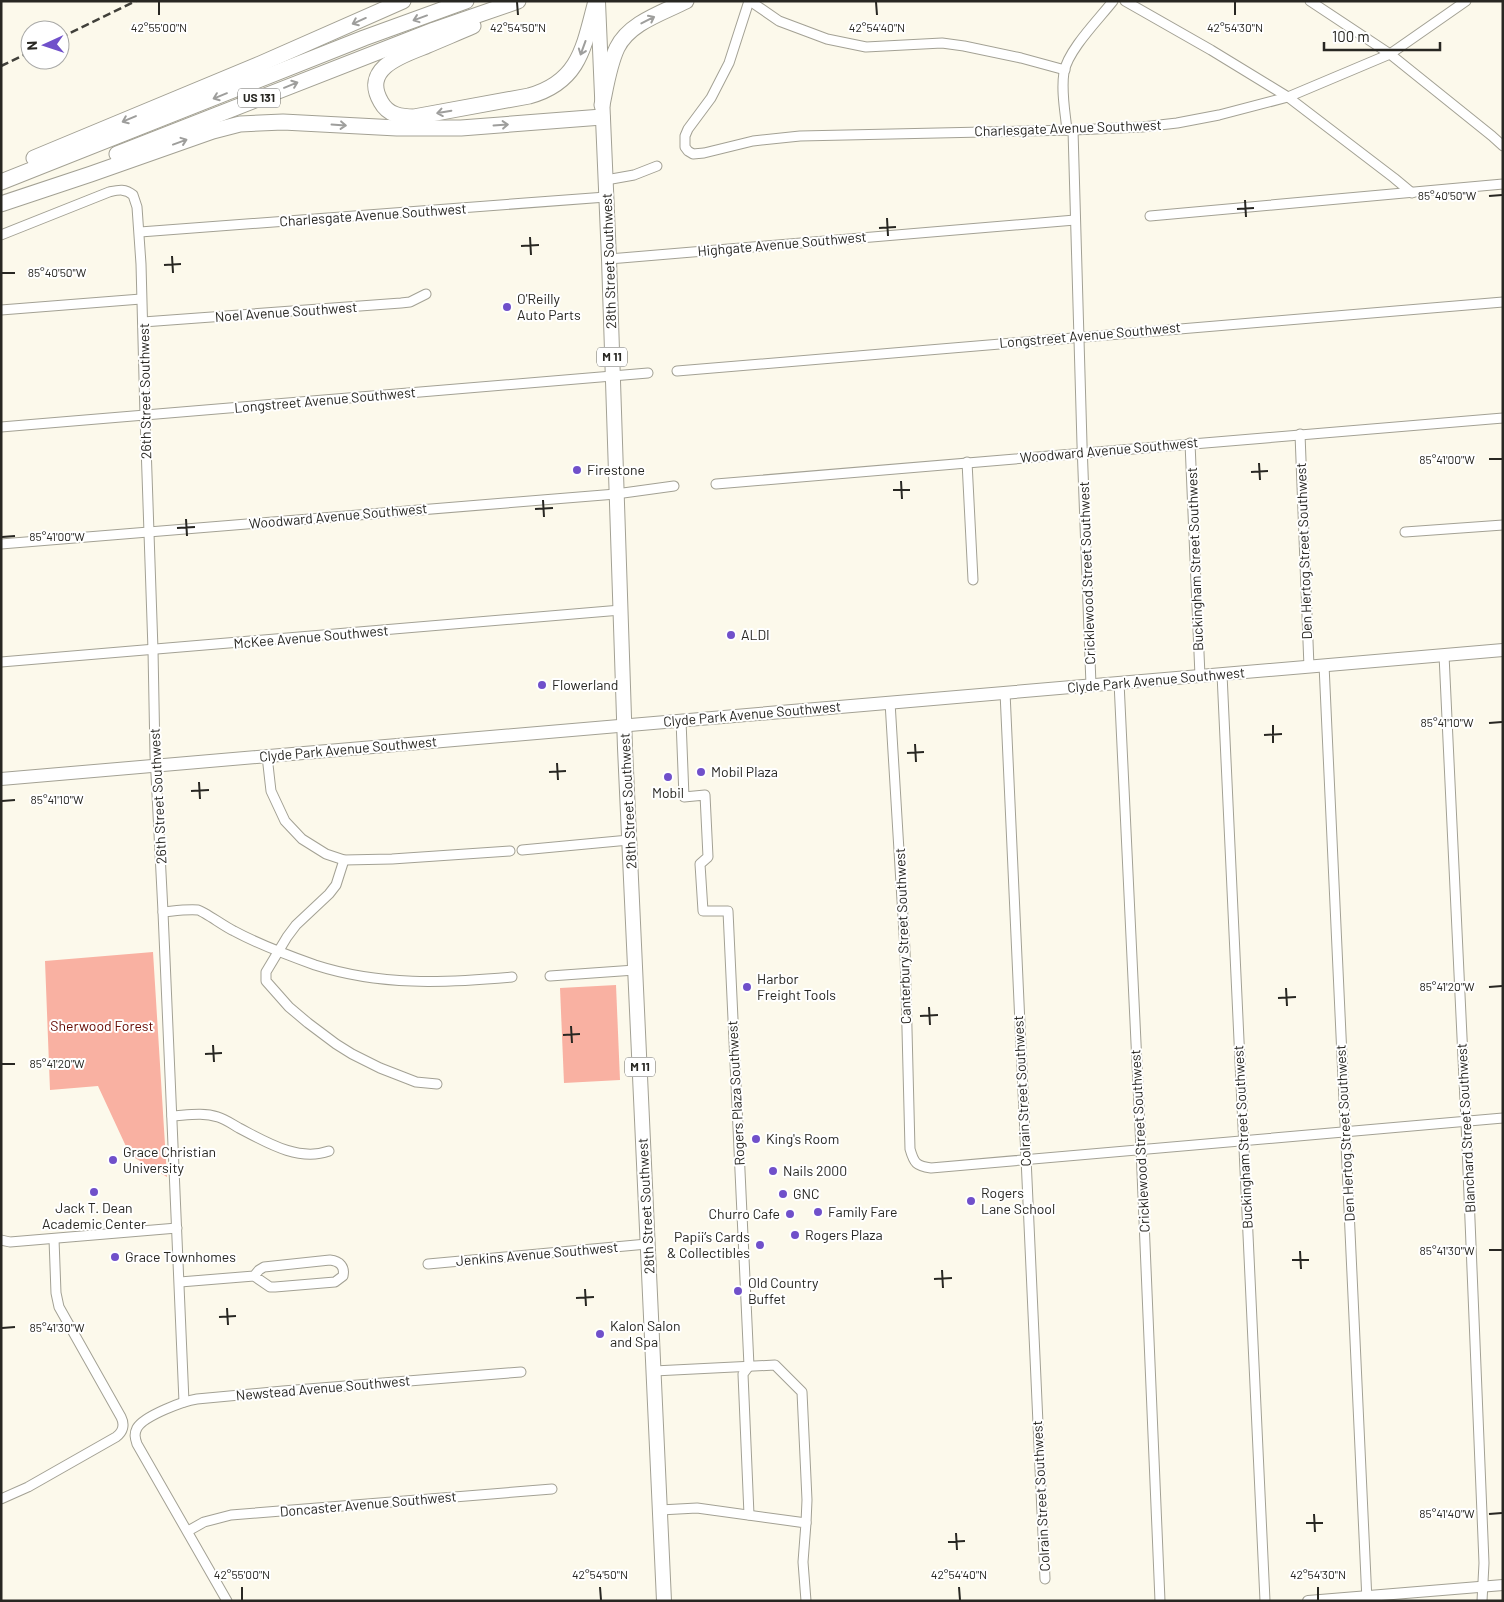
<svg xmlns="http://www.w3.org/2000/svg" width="1504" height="1602" font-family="Barlow,sans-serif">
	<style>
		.green { fill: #f9b1a2 }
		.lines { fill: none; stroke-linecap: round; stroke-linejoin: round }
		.minor-casing { stroke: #a3a194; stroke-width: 11 }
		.tertiary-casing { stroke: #a3a194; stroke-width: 12 }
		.secondary-casing { stroke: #a3a194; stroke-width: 14 }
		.primary-casing { stroke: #a3a194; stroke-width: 16 }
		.motorway-casing { stroke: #a3a194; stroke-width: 17 }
		.minor { stroke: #fff; stroke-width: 9 }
		.tertiary { stroke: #fff; stroke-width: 10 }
		.secondary { stroke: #fff; stroke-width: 12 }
		.primary { stroke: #fff; stroke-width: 14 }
		.motorway { stroke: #fff; stroke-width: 15 }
		.rail { stroke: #41403a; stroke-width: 2.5; stroke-dasharray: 8 4; stroke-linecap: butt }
		.oneway { stroke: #9e9e9c }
		.ticks { fill: none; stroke: #282722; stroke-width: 2 }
		.poi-dot { fill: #7050ca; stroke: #fff; stroke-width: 2 }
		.labels { text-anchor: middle; stroke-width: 4; stroke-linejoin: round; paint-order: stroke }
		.shield { fill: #fff; stroke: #686864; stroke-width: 1 }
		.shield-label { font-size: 12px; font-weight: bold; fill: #282722 }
		.street-label { font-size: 14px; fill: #282722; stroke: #fff }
		.poi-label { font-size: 14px; fill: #282722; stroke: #fff; text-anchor: start }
		.park-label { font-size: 14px; fill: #640800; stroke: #fff }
		.ticks-label { font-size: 12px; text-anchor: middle; fill: #282722; stroke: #fff; stroke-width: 4; stroke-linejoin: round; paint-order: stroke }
	</style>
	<rect width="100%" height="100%" fill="#fcf9eb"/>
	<!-- green -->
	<g class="green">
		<path d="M153 952 167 1177 130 1155 98 1086 50 1090 45 961Z"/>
		<path d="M616 985 620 1080 564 1083 560 988Z"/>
	</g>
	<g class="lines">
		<defs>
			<g id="minor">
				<path d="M749 1 729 63 711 98 688 129 685 136V147L688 151 693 154 704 153 753 141 800 136 1073 130 1142 127 1177 123 1219 115 1288 97 1390 54 1466 1"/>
				<path d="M750 1 779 21 827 39 866 47 942 43 964 46 1021 58 1065 70"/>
				<path d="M1125 1 1211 50 1288 97 1394 178 1412 193"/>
				<path d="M1310 1 1390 54 1492 136 1503 146"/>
				<path d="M1067 130C1065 111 1061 91 1064 72 1068 50 1099 19 1113 1"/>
				<path d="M1073 130 1082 444 1091 685"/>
				<path d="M606 180 634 175 657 166"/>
				<path d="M1150 216 1503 184"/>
				<path d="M140 232 606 197"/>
				<path d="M1 235 109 192C118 190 125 188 133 195L137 207 141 264 145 416 153 650 155 755 163 912 184 1402"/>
				<path d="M609 259 1075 220"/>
				<path d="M1 310 141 299"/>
				<path d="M143 322 401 303 410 302 426 294"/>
				<path d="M677 371 1503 302"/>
				<path d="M1 427 648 373"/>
				<path d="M1300 434 1309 667"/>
				<path d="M1190 443 1200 676"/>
				<path d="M967 462 973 580"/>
				<path d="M716 484 1503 418"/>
				<path d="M1405 532 1503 525"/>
				<path d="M1 544 616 494 674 486"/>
				<path d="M1444 655 1466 1122 1484 1563 1482 1601"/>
				<path d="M1 662 621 610"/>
				<path d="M1324 665 1367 1601"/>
				<path d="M1222 674 1265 1601"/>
				<path d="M1119 682 1141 1149 1160 1601"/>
				<path d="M1005 692 1045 1579"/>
				<path d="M890 702 905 950 910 1149C914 1163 916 1166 931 1168L1503 1118"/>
				<path d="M681 720 684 797 705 795 708 857 700 864 703 911H728L749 1366 743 1374 749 1515"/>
				<path d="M267 756 271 791 285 821 302 839 326 854 344 860 392 859 510 851"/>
				<path d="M522 850 629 840"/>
				<path d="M344 860 336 885 329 894 296 925 287 937 266 972V981L289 1007 308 1023 336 1044 352 1054 380 1068 416 1082 437 1084"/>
				<path d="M163 912C174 911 187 909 198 910 205 912 225 927 234 931 260 945 287 955 315 965 380 986 444 983 512 977"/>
				<path d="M550 976 635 970"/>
				<path d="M172 1116C188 1115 203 1112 218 1117 225 1119 232 1124 239 1128 266 1142 298 1162 329 1151"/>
				<path d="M1 1240 10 1242 177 1228"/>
				<path d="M428 1264 647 1244"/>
				<path d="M180 1282 254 1276 270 1287H275L335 1282 343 1276C345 1267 340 1261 330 1260L264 1267 259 1270 254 1276"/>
				<path d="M654 1371 775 1365 802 1392 807 1500 806 1523"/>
				<path d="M1 1499 28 1487 116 1437C123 1432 125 1425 121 1417L59 1307 56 1293 54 1239"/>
				<path d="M660 1510 697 1508 806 1523 803 1562 806 1601"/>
				<path d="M188 1531 204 1522 231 1515 552 1489"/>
				<path d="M227 1601 137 1444C135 1438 134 1434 137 1428 144 1416 183 1401 197 1399L283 1391 521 1372"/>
			</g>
			<path id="tertiary" d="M1308 1601 1503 1585"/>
			<path id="secondary" d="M1 779 1503 650"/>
			<path id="primary" d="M598 2 609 259 625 748 664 1601"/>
			<g id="motorway">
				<path d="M473 26C457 33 442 39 426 46 403 55 361 68 381 102 388 115 401 117 414 117L529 96C580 82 584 46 596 1"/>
				<path d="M602 105C606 86 609 65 617 48 629 23 662 13 686 1"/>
				<path d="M117 154 434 30 518 1"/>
				<path d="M34 158 260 64 403 1"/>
				<path d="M1 182 364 38 466 1"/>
				<path d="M1 204 91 174 213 131 240 124 283 122 397 128H461L602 117"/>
			</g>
		</defs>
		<!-- minor casing -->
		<use href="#minor" class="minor-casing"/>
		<!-- tertiary casing -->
		<use href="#tertiary" class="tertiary-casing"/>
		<!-- secondary casing -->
		<use href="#secondary" class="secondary-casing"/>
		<!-- primary casing -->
		<use href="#primary" class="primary-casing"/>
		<!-- motorway casing -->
		<use href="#motorway" class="motorway-casing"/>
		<!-- minor -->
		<use href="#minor" class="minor"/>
		<!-- tertiary -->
		<use href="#tertiary" class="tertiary"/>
		<!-- secondary -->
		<use href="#secondary" class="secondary"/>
		<!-- primary -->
		<use href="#primary" class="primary"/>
		<!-- motorway -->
		<use href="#motorway" class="motorway"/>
		<!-- rail -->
		<g class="rail">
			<path d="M60 38 136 1"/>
			<path d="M1 66 30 52"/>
		</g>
	</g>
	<!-- one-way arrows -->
	<defs><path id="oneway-shaft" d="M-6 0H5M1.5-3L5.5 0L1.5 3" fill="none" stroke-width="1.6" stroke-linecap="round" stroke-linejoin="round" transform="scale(1.25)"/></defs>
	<g class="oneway">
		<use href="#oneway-shaft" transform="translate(420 18) rotate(160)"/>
		<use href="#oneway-shaft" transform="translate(648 20) rotate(-27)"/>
		<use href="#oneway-shaft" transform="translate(359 21) rotate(156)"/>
		<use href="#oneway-shaft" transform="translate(583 48) rotate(110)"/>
		<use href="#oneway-shaft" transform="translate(291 85) rotate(-22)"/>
		<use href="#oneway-shaft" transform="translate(220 96) rotate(158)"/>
		<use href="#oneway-shaft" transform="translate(444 112) rotate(170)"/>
		<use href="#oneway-shaft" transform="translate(129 119) rotate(157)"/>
		<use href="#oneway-shaft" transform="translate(339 125) rotate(4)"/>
		<use href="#oneway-shaft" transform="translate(501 125) rotate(-4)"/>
		<use href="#oneway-shaft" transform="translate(180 142) rotate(-20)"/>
	</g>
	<!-- ticks -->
	<path class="ticks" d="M159 2V15M517 2 518 15M876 2 877 15M1235 2V15M1489 196 1502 195M1245 200 1246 217M1237 209 1254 208M887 218 888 236M879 228 896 227M530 237 531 255M521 246 539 245M172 256 173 273M164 265 181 264M2 273H15M1489 459H1502M1259 463 1260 480M1251 472 1268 471M901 481 902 499M893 490H910M543 500 544 517M535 509 553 508M186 519 187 536M177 528 195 527M2 537 15 536M1489 723 1502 722M1273 725V743M1264 735 1282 734M915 744 916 762M907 753 924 752M557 763 558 780M549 772 566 771M199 782 200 799M191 791 209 790M2 801 15 800M1489 987 1502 986M1286 988 1287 1006M1278 998 1296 997M929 1007 930 1025M920 1016 938 1015M571 1026 572 1043M563 1035 580 1034M213 1045 214 1062M205 1054 222 1053M2 1064H15M1489 1250H1502M1300 1251 1301 1269M1292 1260H1309M942 1270 943 1288M934 1279 952 1278M585 1289 586 1306M576 1298 594 1297M227 1308 228 1325M219 1317 236 1316M2 1328 15 1327M1314 1514 1315 1532M1489 1514 1502 1513M1306 1523H1323M956 1533 957 1550M948 1542 965 1541M242 1587V1600M600 1587 601 1600M959 1587 960 1600M1318 1587V1600"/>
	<!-- markers -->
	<g class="poi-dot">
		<circle cx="507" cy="307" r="5"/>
		<circle cx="577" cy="470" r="5"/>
		<circle cx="731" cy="635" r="5"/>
		<circle cx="542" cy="685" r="5"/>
		<circle cx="701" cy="772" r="5"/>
		<circle cx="668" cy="777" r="5"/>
		<circle cx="747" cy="987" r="5"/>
		<circle cx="756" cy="1139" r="5"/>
		<circle cx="113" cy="1160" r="5"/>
		<circle cx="773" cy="1171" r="5"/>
		<circle cx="94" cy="1192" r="5"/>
		<circle cx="783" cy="1194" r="5"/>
		<circle cx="971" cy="1201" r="5"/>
		<circle cx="818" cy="1212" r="5"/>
		<circle cx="790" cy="1214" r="5"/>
		<circle cx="795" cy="1235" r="5"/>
		<circle cx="760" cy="1245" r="5"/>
		<circle cx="115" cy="1257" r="5"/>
		<circle cx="738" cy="1291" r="5"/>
		<circle cx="600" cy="1334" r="5"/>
	</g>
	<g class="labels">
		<!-- shield labels -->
		<g class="shield">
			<rect x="238" y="88.5" width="42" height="19" rx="4"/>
			<rect x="597" y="347.5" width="30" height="19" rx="4"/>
			<rect x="625" y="1057.5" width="30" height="19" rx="4"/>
		</g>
		<g class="shield-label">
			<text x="259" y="102">US 131</text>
			<text x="612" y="361">M 11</text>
			<text x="640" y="1071">M 11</text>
		</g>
		<!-- street labels -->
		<g class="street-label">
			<text transform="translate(1068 128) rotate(-2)" y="5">Charlesgate Avenue Southwest</text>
			<text transform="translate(373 215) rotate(-4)" y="5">Charlesgate Avenue Southwest</text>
			<text transform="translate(782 244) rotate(-5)" y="5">Highgate Avenue Southwest</text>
			<text transform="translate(609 261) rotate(-92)" y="5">28th Street Southwest</text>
			<text transform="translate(286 312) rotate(-4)" y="5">Noel Avenue Southwest</text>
			<text transform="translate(1090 335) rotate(-5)" y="5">Longstreet Avenue Southwest</text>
			<text transform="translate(145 391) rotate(-91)" y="5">26th Street Southwest</text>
			<text transform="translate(325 400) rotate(-5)" y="5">Longstreet Avenue Southwest</text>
			<text transform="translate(1109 450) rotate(-5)" y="5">Woodward Avenue Southwest</text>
			<text transform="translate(338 516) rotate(-5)" y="5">Woodward Avenue Southwest</text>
			<text transform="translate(1304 551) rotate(-92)" y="5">Den Hertog Street Southwest</text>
			<text transform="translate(1195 559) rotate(-92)" y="5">Buckingham Street Southwest</text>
			<text transform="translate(1087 573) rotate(-92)" y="5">Cricklewood Street Southwest</text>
			<text transform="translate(311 637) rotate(-5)" y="5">McKee Avenue Southwest</text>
			<text transform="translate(1156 680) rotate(-5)" y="5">Clyde Park Avenue Southwest</text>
			<text transform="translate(752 714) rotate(-5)" y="5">Clyde Park Avenue Southwest</text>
			<text transform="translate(348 749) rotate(-5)" y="5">Clyde Park Avenue Southwest</text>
			<text transform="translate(158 796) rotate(-93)" y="5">26th Street Southwest</text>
			<text transform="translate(628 801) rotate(-93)" y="5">28th Street Southwest</text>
			<text transform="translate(903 936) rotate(-92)" y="5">Canterbury Street Southwest</text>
			<text transform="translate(1022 1091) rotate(-93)" y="5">Colrain Street Southwest</text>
			<text transform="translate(736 1093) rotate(-93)" y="5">Rogers Plaza Southwest</text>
			<text transform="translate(1466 1128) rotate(-93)" y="5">Blanchard Street Southwest</text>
			<text transform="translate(1345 1133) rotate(-93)" y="5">Den Hertog Street Southwest</text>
			<text transform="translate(1243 1137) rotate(-93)" y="5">Buckingham Street Southwest</text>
			<text transform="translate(1140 1141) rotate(-93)" y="5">Cricklewood Street Southwest</text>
			<text transform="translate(646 1206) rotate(-93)" y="5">28th Street Southwest</text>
			<text transform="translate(537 1254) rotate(-5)" y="5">Jenkins Avenue Southwest</text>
			<text transform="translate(323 1388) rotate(-5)" y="5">Newstead Avenue Southwest</text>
			<text transform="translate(1041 1496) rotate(-93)" y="5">Colrain Street Southwest</text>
			<text transform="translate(368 1504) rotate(-5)" y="5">Doncaster Avenue Southwest</text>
		</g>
		<!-- poi labels -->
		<g class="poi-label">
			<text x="517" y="304">O'Reilly<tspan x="517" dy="16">Auto Parts</tspan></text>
			<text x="587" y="475">Firestone</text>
			<text x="741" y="640">ALDI</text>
			<text x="552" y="690">Flowerland</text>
			<text x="711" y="777">Mobil Plaza</text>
			<text x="668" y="798" text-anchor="middle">Mobil</text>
			<text x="757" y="984">Harbor<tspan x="757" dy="16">Freight Tools</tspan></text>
			<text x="766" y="1144">King's Room</text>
			<text x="123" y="1157">Grace Christian<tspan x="123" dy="16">University</tspan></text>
			<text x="783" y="1176">Nails 2000</text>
			<text x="981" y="1198">Rogers<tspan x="981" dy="16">Lane School</tspan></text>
			<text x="793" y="1199">GNC</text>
			<text x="94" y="1213" text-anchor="middle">Jack T. Dean<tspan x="94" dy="16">Academic Center</tspan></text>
			<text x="828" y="1217">Family Fare</text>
			<text x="780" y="1219" text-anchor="end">Churro Cafe</text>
			<text x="805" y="1240">Rogers Plaza</text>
			<text x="750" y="1242" text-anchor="end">Papii’s Cards<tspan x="750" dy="16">&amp; Collectibles</tspan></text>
			<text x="125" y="1262">Grace Townhomes</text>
			<text x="748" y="1288">Old Country<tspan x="748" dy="16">Buffet</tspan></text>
			<text x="610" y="1331">Kalon Salon<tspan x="610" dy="16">and Spa</tspan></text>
		</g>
		<!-- park labels -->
		<g class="park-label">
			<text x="102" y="1031">Sherwood Forest</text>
		</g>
	</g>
	<g class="ticks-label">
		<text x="159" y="32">42°55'00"N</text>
		<text x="518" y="32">42°54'50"N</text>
		<text x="877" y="32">42°54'40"N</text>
		<text x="1235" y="32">42°54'30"N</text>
		<text x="1447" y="200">85°40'50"W</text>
		<text x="57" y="277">85°40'50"W</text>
		<text x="1447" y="464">85°41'00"W</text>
		<text x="57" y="541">85°41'00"W</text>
		<text x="1447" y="727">85°41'10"W</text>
		<text x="57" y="804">85°41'10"W</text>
		<text x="1447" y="991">85°41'20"W</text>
		<text x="57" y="1068">85°41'20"W</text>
		<text x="1447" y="1255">85°41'30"W</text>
		<text x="57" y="1332">85°41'30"W</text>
		<text x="1447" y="1518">85°41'40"W</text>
		<text x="242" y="1579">42°55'00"N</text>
		<text x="600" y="1579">42°54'50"N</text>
		<text x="959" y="1579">42°54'40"N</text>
		<text x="1318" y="1579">42°54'30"N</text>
	</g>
	<!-- border -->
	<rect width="1504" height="1602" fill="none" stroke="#282722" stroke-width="5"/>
	<!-- north arrow -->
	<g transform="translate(45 45) rotate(267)"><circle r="24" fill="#ffffff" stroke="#a9a9a7"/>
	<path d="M0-4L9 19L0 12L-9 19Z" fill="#7050ca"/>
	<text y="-8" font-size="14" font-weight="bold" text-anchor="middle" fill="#282722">N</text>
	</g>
	<!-- scale -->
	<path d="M1324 42v8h116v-8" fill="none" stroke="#282722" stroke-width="2.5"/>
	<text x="1332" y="42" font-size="15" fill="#282722" stroke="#ffffff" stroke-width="4" paint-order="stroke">100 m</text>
</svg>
